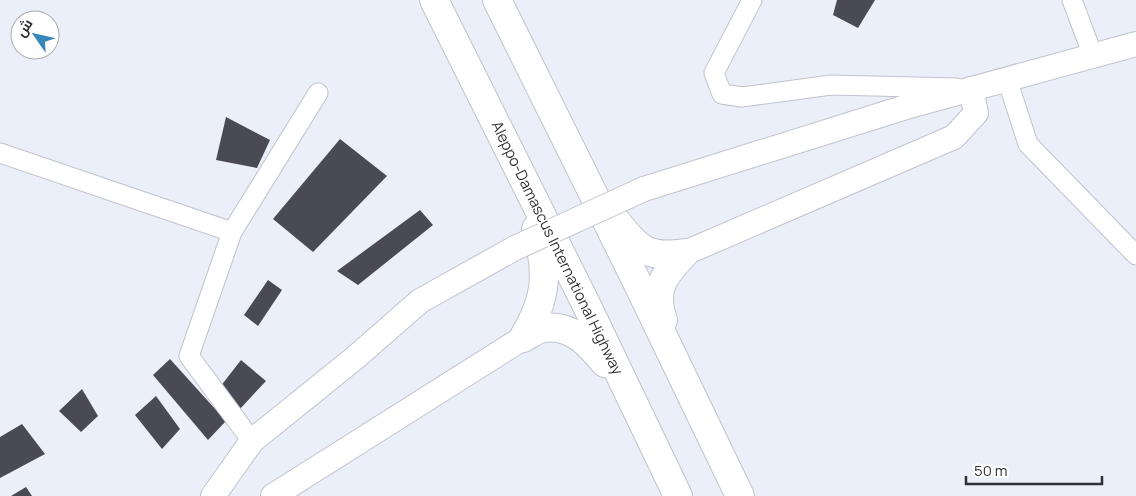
<svg xmlns="http://www.w3.org/2000/svg" width="1136" height="496" font-family="Manrope,Cairo,sans-serif">
	<style>
		.building { fill: #4a4a54 }
		.lines { fill: none; stroke-linecap: round; stroke-linejoin: round }
		.minor-casing { stroke: #c0c3ce; stroke-width: 21 }
		.major-casing { stroke: #c0c3ce; stroke-width: 26 }
		.highway-casing { stroke: #c0c3ce; stroke-width: 30 }
		.minor { stroke: #fff; stroke-width: 19 }
		.major { stroke: #fff; stroke-width: 24 }
		.highway { stroke: #fff; stroke-width: 28 }
		.major-bridge-casing { stroke: #c0c3ce; stroke-width: 26; stroke-linecap: butt }
		.major-bridge { stroke: #fff; stroke-width: 24 }
		.labels { text-anchor: middle; stroke-width: 5; stroke-linejoin: round; paint-order: stroke }
		.street-label { font-size: 15px; fill: #2f3034; stroke: #fff }
	</style>
	<rect width="100%" height="100%" fill="#ebeffa"/>
	<!-- building -->
	<g class="building">
		<path d="M837 0H875L858 28 833 15Z"/>
		<path d="M226 117 270 140 257 168 216 160Z"/>
		<path d="M340 139 387 176 313 252 273 219Z"/>
		<path d="M420 210 433 225 358 285 337 271Z"/>
		<path d="M268 280 282 290 258 326 244 315Z"/>
		<path d="M170 359 226 421 208 440 153 375Z"/>
		<path d="M241 360 266 381 238 411 220 387Z"/>
		<path d="M82 389 98 416 81 432 59 411Z"/>
		<path d="M156 396 180 429 162 449 135 415Z"/>
		<path d="M22 424 45 454 0 478V437Z"/>
		<path d="M26 487 32 496H11Z"/>
	</g>
	<g class="lines">
		<defs>
			<g id="minor">
				<path d="M752 0 714 73 722 94 742 97 831 85 957 88"/>
				<path d="M1072 0 1093 56"/>
				<path d="M1007 79 1028 144 1136 255"/>
				<path d="M0 153 232 232"/>
				<path d="M252 441 189 356 232 232 318 93"/>
			</g>
			<g id="major">
				<path d="M644 189 906 107 1136 44"/>
				<path d="M685 253 954 137 976 113 971 89"/>
				<path d="M213 496 252 441 356 357 420 301 515 248"/>
				<path d="M273 496 523 338"/>
			</g>
			<g id="highway">
				<path d="M434 0 587 306 678 496"/>
				<path d="M497 0 636 280 740 496"/>
				<path d="M616 221C638 249 647 259 685 253 664 275 652 289 663 320"/>
				<path d="M536 229C549 272 547 299 523 338 529 335 537 329 544 328 572 324 589 344 605 363"/>
			</g>
		</defs>
		<!-- minor casing -->
		<use href="#minor" class="minor-casing"/>
		<!-- major casing -->
		<use href="#major" class="major-casing"/>
		<!-- highway casing -->
		<use href="#highway" class="highway-casing"/>
		<!-- minor -->
		<use href="#minor" class="minor"/>
		<!-- major -->
		<use href="#major" class="major"/>
		<!-- highway -->
		<use href="#highway" class="highway"/>
		<defs>
			<path id="major-bridge" d="M515 248 644 189"/>
		</defs>
		<!-- major-bridge casing -->
		<use href="#major-bridge" class="major-bridge-casing"/>
		<!-- major-bridge -->
		<use href="#major-bridge" class="major-bridge"/>
	</g>
	<g class="labels">
		<!-- street labels -->
		<g class="street-label">
			<text transform="translate(557 248) rotate(64)" y="5">Aleppo-Damascus International Highway</text>
		</g>
	</g>
	<!-- north arrow -->
	<g transform="translate(35 35) rotate(304)"><circle r="24" fill="#ffffff" stroke="#acacae"/>
	<path d="M0-4L9 19L0 12L-9 19Z" fill="#3787b8"/>
	<text y="-8" font-size="14" font-weight="bold" text-anchor="middle" fill="#2f3034">ش</text>
	</g>
	<!-- scale -->
	<path d="M966 476v8h136v-8" fill="none" stroke="#2f3034" stroke-width="2.5"/>
	<text x="974" y="476" font-size="15" fill="#2f3034" stroke="#ffffff" stroke-width="4" paint-order="stroke">50 m</text>
</svg>
